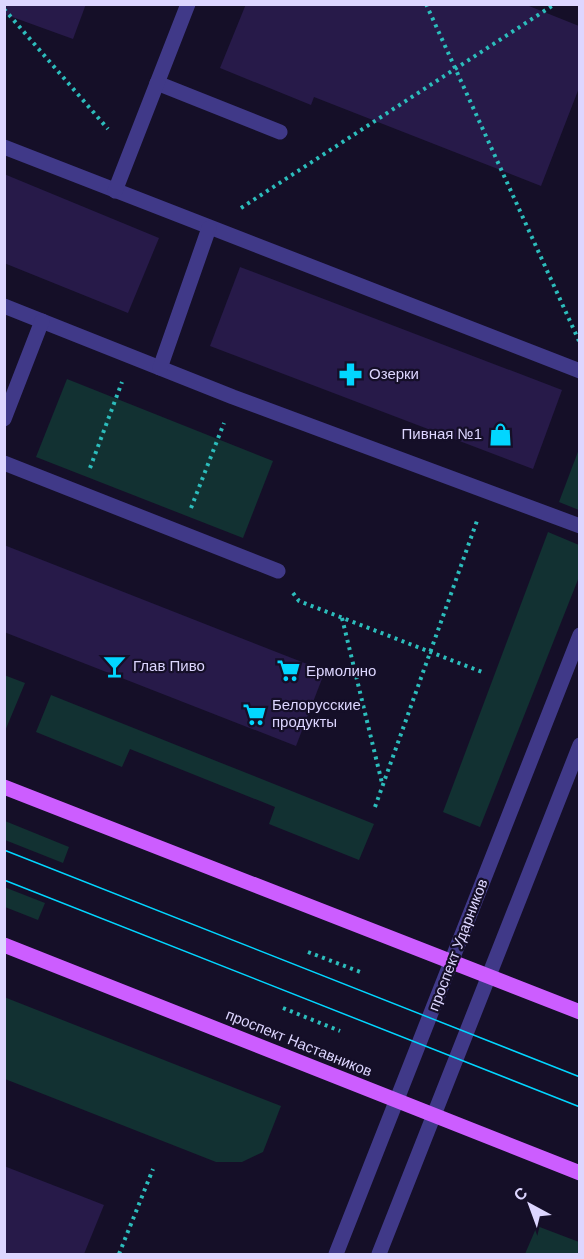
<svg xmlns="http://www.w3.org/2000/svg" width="584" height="1259" font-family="Helvetica,sans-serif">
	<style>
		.green { fill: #123132 }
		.building { fill: #271a49 }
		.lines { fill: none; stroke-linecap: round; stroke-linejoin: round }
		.path { stroke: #2cbdbc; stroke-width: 4; stroke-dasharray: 3 4.5; stroke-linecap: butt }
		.minor { stroke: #403988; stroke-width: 15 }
		.major { stroke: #cc5dff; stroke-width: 15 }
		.tram { stroke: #02d6ff; stroke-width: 1.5 }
		.labels { text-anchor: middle; stroke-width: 4.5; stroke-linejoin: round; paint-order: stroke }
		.poi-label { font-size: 15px; fill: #ddd6ff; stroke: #150f28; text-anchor: start }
		.street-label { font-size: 15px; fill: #ddd6ff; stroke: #150f28 }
	</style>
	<rect width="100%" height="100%" fill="#150f28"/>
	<!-- green -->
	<g class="green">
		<path d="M67 379 273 461 243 538 36 457Z"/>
		<path d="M579 449V510L559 502Z"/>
		<path d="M548 532 579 545V577L480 827 443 812Z"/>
		<path d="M4 675 25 683 5 731H4Z"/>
		<path d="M51 695 374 824 359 860 269 824 275 807 130 749 122 767 36 732Z"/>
		<path d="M5 821 69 847 63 863 5 840Z"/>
		<path d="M4 887 45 903 38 920 5 907Z"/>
		<path d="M4 997 281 1106 263 1152 242 1162H216L5 1079Z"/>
		<path d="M537 1226 579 1242V1254H525Z"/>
	</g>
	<!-- building -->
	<g class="building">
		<path d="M4 4H86L73 39 4 14Z"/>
		<path d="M246 4H524L579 26V88L541 186 314 97 311 105 220 68Z"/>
		<path d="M4 174 159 238 128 313 4 263Z"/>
		<path d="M240 267 562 390 533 469 210 346Z"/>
		<path d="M4 545 325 671 296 746 4 632Z"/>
		<path d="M4 1166 104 1205 84 1254H4Z"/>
	</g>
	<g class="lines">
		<!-- path -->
		<g class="path">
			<path d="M426 4 579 341"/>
			<path d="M4 9 108 129"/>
			<path d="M241 208 555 4"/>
			<path d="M90 468 122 382"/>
			<path d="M191 508 224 423"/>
			<path d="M293 593 299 601 482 672"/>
			<path d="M342 618 382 783"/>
			<path d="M375 807 478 518"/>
			<path d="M308 952 363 973"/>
			<path d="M283 1008 340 1031"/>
			<path d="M119 1254 153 1169"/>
		</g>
		<!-- minor -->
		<g class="minor">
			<path d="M157 83 280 132"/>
			<path d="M4 147 580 371"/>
			<path d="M115 191 188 4"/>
			<path d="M4 306 233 397 580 526"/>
			<path d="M160 368 209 228"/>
			<path d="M4 419 42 321"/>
			<path d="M4 463 278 571"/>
			<path d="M336 1254 580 635"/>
			<path d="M379 1254 580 745"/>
		</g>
		<!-- major -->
		<g class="major">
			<path d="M4 787 580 1012"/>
			<path d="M4 945 580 1173"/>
		</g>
		<!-- tram -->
		<g class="tram">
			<path d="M4 850 580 1077"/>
			<path d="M4 880 580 1107"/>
		</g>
	</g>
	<!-- icons -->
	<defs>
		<symbol id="pharmacy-bare" viewBox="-9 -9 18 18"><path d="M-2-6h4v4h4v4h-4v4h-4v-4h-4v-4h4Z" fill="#02d6ff" stroke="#150f28" stroke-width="2.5" paint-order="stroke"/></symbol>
		<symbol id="shop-bare" viewBox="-9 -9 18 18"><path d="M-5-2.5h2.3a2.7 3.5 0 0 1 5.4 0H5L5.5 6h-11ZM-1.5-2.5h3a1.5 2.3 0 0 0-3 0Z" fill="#02d6ff" stroke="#150f28" stroke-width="2.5" paint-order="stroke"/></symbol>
		<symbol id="bar-bare" viewBox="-9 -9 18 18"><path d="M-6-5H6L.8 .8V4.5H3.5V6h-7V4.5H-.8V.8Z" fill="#02d6ff" stroke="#150f28" stroke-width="2.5" paint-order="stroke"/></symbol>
		<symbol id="supermarket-bare" viewBox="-9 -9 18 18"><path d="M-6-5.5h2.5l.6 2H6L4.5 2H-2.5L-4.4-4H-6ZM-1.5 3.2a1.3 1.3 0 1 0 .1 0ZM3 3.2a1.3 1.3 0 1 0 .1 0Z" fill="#02d6ff" stroke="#150f28" stroke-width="2.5" paint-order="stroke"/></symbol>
	</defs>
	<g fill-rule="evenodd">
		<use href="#pharmacy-bare" x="334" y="358" width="33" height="33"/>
		<use href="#shop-bare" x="484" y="418" width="33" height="33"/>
		<use href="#bar-bare" x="98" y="650" width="33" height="33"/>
		<use href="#supermarket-bare" x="272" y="654" width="33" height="33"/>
		<use href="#supermarket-bare" x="238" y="698" width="33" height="33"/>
	</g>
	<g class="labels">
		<!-- poi labels -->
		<g class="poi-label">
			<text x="369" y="379">Озерки</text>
			<text x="482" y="439" text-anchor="end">Пивная №1</text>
			<text x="133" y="671">Глав Пиво</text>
			<text x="306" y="676">Ермолино</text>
			<text x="272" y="710">Белорусские<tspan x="272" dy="17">продукты</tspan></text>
		</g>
		<!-- street labels -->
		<g class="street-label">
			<text transform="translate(458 945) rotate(-69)" y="5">проспект Ударников</text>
			<text transform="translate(299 1043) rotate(22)" y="5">проспект Наставников</text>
		</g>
	</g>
	<!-- border -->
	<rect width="584" height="1259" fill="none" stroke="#ddd6ff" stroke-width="12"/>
	<!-- north arrow -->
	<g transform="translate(530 1205) rotate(319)" stroke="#150f28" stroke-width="4.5" paint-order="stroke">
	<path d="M0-4.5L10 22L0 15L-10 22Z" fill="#ddd6ff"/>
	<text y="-9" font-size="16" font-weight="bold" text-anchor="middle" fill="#ddd6ff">С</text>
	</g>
</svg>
